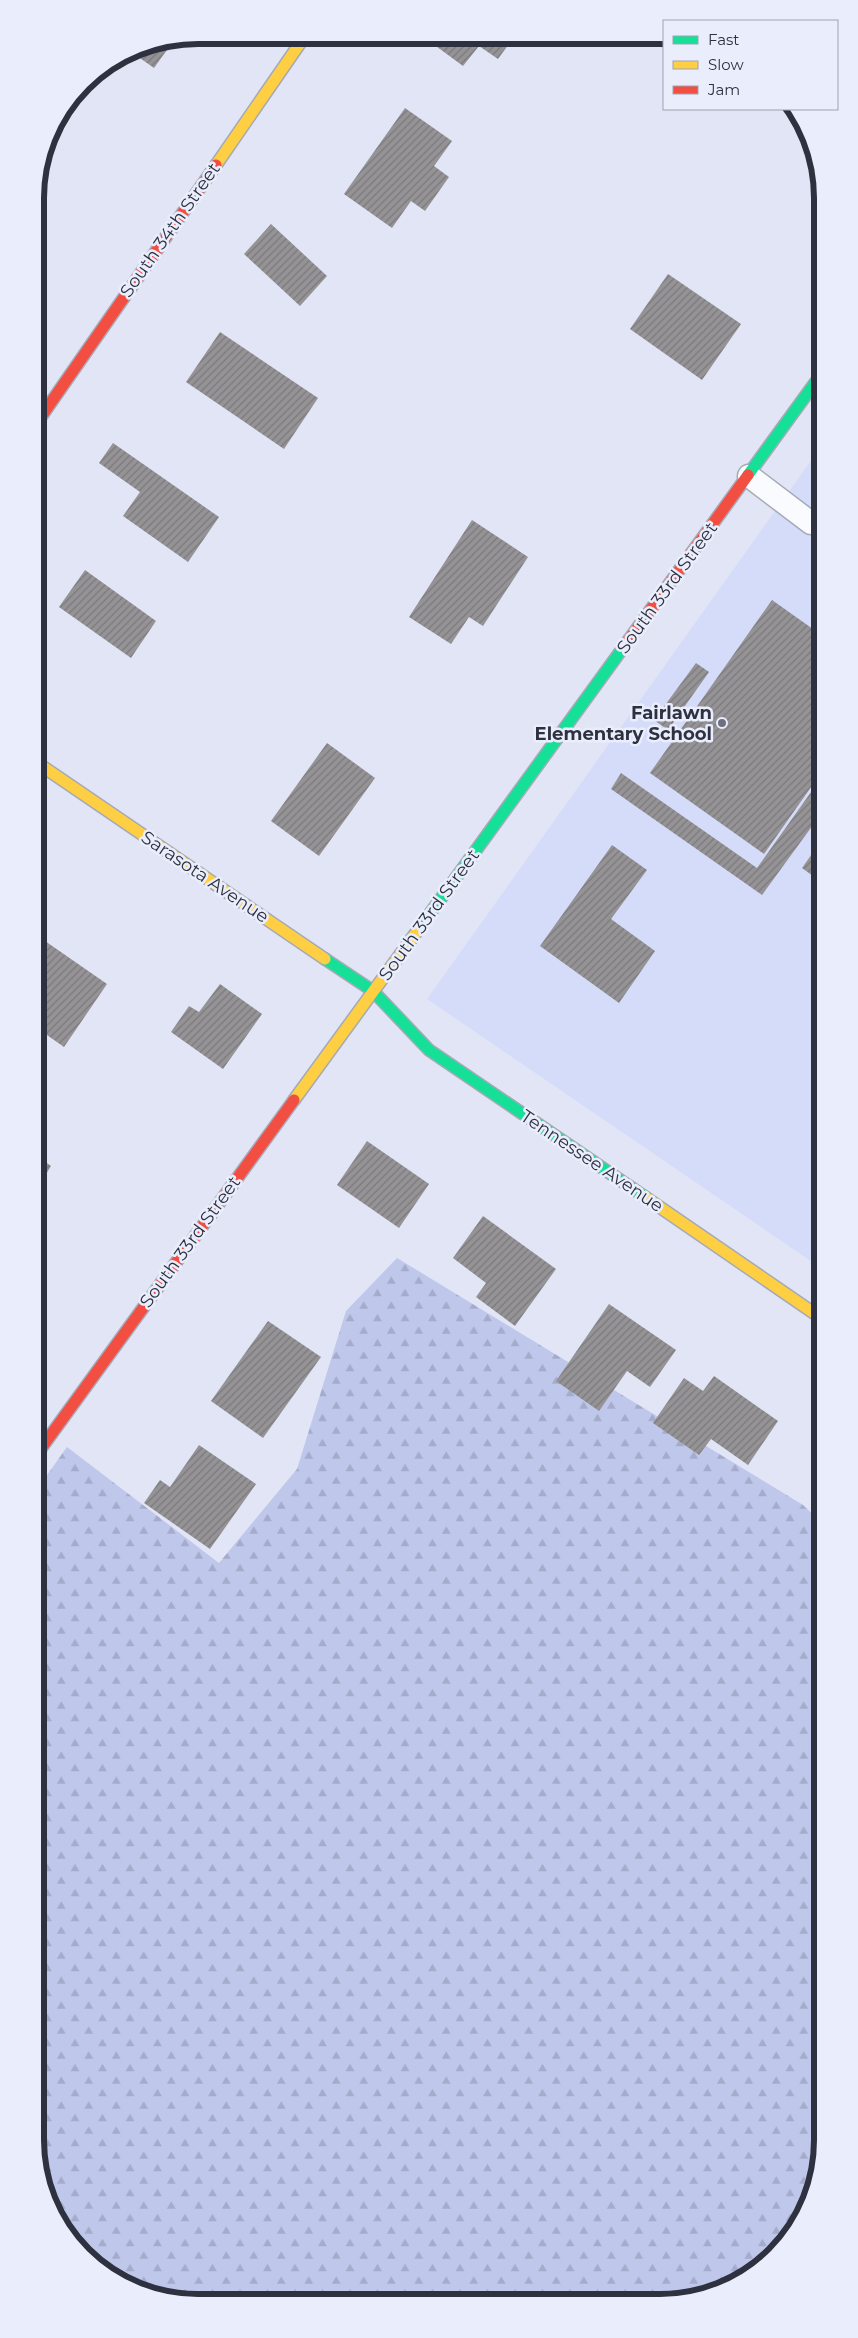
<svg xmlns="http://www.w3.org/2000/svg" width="858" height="2338" font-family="Montserrat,sans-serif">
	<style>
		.built { fill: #d4dcfa }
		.forest { fill: url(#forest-firs) }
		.building { fill: url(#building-hatch) }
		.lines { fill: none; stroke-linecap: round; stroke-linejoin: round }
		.lane-casing { stroke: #a6a9b6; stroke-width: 25 }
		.fast-casing { stroke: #a6a9b6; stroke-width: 14 }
		.slow-casing { stroke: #a6a9b6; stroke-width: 14 }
		.jam-casing { stroke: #a6a9b6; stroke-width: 14 }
		.lane { stroke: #fafbfe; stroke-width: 22 }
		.fast { stroke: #16e098; stroke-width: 11 }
		.slow { stroke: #ffcf43; stroke-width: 11 }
		.jam { stroke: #f24e42; stroke-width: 11 }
		.poi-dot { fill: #6d707f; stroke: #eaeefc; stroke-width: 2 }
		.labels { text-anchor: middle; stroke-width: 5; stroke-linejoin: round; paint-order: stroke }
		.street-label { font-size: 18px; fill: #2e313f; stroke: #eaeefc }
		.poi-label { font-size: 18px; font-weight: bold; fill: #2e313f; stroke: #eaeefc; text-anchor: end }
		.rim { fill: none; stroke: #2e313f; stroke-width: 6 }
	</style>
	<defs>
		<pattern id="forest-firs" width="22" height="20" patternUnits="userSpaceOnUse" patternTransform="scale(1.25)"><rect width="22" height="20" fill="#bfc7eb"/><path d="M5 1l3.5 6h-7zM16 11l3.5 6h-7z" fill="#a4abcb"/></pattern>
		<pattern id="building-hatch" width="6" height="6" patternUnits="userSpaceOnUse" patternTransform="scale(1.25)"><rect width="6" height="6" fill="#959395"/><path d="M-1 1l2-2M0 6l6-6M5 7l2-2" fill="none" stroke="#7a797b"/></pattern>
	</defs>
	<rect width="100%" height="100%" fill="#e1e5f5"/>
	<!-- built -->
	<path class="built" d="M820 448 821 1268 427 999Z"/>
	<!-- forest -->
	<path class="forest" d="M397 1258 803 1505 822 1523 823 2151 811 2202 783 2247 742 2281 692 2300H166L126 2286 83 2256 57 2221 38 2172 37 1489 67 1447 219 1563 297 1469 346 1311Z"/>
	<!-- building -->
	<g class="building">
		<path d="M426 36 514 37 498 59 479 46 463 66 425 38Z"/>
		<path d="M174 40 154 68 130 51 136 47Z"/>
		<path d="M405 108 452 141 434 166 449 177 425 211 411 201 392 228 344 194Z"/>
		<path d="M271 224 327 276 300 306 244 254Z"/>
		<path d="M668 274 741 324 702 380 630 329Z"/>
		<path d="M220 332 318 398 284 449 186 382Z"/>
		<path d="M113 443 219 517 188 562 123 516 140 492 99 463Z"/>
		<path d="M472 520 528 557 483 626 469 617 451 644 409 617Z"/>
		<path d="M85 570 156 621 131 658 59 607Z"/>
		<path d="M772 600 820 634 821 773 764 854 650 773Z"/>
		<path d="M696 663 709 672 668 730 654 720Z"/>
		<path d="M327 743 375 778 319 856 271 821Z"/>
		<path d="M621 773 757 868 821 778V814L762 895 611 789Z"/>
		<path d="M821 841V882L802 868Z"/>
		<path d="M612 845 647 870 611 919 655 951 619 1003 540 946Z"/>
		<path d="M45 941 107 984 64 1047 37 1028 36 954Z"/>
		<path d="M220 984 262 1014 223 1069 171 1032 189 1006 199 1012Z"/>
		<path d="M367 1141 429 1184 399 1228 337 1185Z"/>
		<path d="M37 1156 51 1166 37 1189Z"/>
		<path d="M483 1216 556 1269 515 1326 476 1297 486 1283 453 1258Z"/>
		<path d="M609 1304 676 1350 650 1387 627 1371 599 1411 556 1381Z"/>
		<path d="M268 1321 321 1357 263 1438 211 1401Z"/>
		<path d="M714 1376 778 1421 748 1465 711 1439 699 1455 653 1423 684 1378 703 1391Z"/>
		<path d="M199 1445 256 1484 210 1549 144 1503 160 1480 170 1487Z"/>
	</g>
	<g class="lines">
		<defs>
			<path id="lane" d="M749 476 811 523"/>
			<g id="fast">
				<path d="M748 475 820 376"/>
				<path d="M418 930 628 641"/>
				<path d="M325 959 373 991 429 1050 645 1197"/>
			</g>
			<g id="slow">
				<path d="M216 165 305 36"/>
				<path d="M36 762 325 959"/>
				<path d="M294 1100 418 930"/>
				<path d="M645 1197 821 1318"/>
			</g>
			<g id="jam">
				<path d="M36 424 216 165"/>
				<path d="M628 641 748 475"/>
				<path d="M37 1454 294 1100"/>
			</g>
		</defs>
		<!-- lane casing -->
		<use href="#lane" class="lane-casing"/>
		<!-- fast casing -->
		<use href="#fast" class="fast-casing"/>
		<!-- slow casing -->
		<use href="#slow" class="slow-casing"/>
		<!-- jam casing -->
		<use href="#jam" class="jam-casing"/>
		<!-- lane -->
		<use href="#lane" class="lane"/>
		<!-- fast -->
		<use href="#fast" class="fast"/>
		<!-- slow -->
		<use href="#slow" class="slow"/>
		<!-- jam -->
		<use href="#jam" class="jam"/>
	</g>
	<!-- markers -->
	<circle class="poi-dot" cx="722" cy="723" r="5"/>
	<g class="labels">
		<!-- street labels -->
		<g class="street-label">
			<text transform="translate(170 230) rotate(-55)" y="6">South 34th Street</text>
			<text transform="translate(667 588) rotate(-54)" y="6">South 33rd Street</text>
			<text transform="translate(205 877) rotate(34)" y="6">Sarasota Avenue</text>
			<text transform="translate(429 915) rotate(-54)" y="6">South 33rd Street</text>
			<text transform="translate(592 1161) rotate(34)" y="6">Tennessee Avenue</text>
			<text transform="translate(190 1242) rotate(-54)" y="6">South 33rd Street</text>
		</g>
		<!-- poi labels -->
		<g class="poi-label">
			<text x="712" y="719">Fairlawn<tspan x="712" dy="21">Elementary School</tspan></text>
		</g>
	</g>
	<!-- crop -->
	<path d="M0 0H858V2338H0ZM198 44H660A154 154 0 0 1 814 198V2140A154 154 0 0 1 660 2294H198A154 154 0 0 1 44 2140V198A154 154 0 0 1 198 44Z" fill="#eaeefc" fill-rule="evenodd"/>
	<path class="rim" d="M198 44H660A154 154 0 0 1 814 198V2140A154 154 0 0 1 660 2294H198A154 154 0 0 1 44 2140V198A154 154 0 0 1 198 44Z"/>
	<!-- legend -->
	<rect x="663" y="20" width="175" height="90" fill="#eaeefc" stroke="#9fa2b0"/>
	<rect x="673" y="36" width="25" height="8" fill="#16e098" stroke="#9fa2b0"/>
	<text x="708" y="45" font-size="15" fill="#2e313f">Fast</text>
	<rect x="673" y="61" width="25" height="8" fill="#ffcf43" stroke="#9fa2b0"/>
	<text x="708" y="70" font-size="15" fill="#2e313f">Slow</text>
	<rect x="673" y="86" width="25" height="8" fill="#f24e42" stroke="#9fa2b0"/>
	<text x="708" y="95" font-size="15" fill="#2e313f">Jam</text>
</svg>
